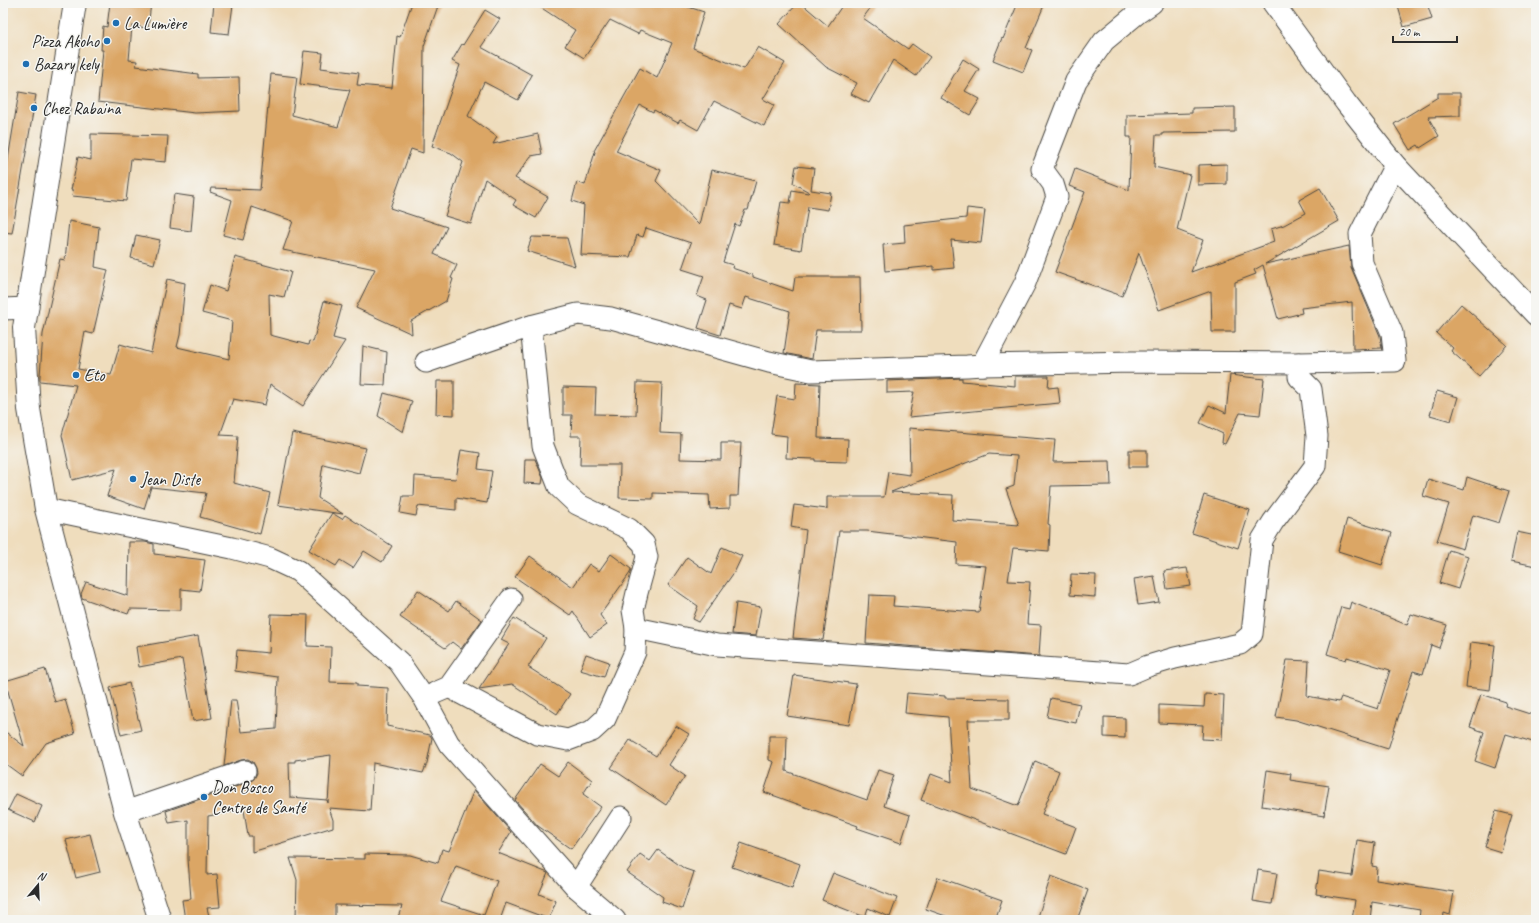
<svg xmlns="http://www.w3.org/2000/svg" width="1539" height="923" font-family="Caveat,sans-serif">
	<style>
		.building { fill: #dba665; fill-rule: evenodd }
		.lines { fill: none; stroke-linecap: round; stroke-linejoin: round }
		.minor-casing { stroke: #484641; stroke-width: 23 }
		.tertiary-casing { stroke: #484641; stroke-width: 24 }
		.minor { stroke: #fff; stroke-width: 21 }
		.tertiary { stroke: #fff; stroke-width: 22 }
		.poi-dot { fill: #1f6fb2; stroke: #f6f6f2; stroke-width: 1.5 }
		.labels { text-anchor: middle; stroke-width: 3; stroke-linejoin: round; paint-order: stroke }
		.poi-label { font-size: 17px; fill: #2b2b2b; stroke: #f6f6f2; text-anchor: start }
	</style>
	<rect width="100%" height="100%" fill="#f6f6f2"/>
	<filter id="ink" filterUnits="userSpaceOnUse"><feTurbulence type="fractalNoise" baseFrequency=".025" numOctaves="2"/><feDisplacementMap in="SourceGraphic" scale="8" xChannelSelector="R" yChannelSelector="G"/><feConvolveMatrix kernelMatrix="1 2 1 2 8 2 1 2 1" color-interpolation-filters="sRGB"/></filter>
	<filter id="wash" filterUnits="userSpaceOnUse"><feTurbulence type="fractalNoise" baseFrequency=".012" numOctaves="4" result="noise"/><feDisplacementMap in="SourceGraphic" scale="16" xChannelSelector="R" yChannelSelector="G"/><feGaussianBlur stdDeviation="0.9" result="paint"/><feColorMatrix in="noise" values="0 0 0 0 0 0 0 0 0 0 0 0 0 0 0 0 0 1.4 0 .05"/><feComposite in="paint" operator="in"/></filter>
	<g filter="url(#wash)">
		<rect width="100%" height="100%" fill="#efddbd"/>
		<g id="blocks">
			<!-- building -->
			<g class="building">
				<path d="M110 3H151L148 28 132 26 129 60 137 61 136 66 198 74V78L239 77 240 111 195 113 98 102 103 50H101L103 26 107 27Z"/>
				<path d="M214 3 233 5 229 34 211 32Z"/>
				<path d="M412 3H439L424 46 423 153 411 149 390 208 447 227 434 254 457 265 451 278 453 279 446 301 411 321 412 334 356 308 375 269 283 250 293 221 252 207 243 240 223 235 232 200 210 192 211 188 260 190 271 74 297 77 292 115 338 127 350 90 300 84 304 51 323 53 321 68 359 73 357 85 392 88 397 36 400 37Z"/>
				<path d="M534 3H676L704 12 693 48 744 69 758 47 785 63 763 99 774 105 764 126 714 101 698 130 680 120 678 123 654 110 653 112 640 105 616 151 661 170 656 181 699 225 712 170 756 181 748 210H745L739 226 735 224 723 262 733 265 732 268 753 275V277L793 291 795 277H860L861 330H816L812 359 784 353 790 311 746 297 742 309 729 305 720 335 698 328 707 300 697 296 704 276 682 269 691 243 646 228 643 237 637 235 630 257 581 255 584 205 572 201 577 182 585 185 595 152 594 151 640 68 657 78 672 43 640 30 638 34 610 20 584 58 565 46 575 30Z"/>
				<path d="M798 3H801L828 26 844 3H874L863 18 908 49 912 44 930 57 916 76 893 60 869 103 851 94 857 83 826 67 779 24Z"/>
				<path d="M1018 3H1045L1026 48 1032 50 1023 72 993 60 1002 38 1003 39Z"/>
				<path d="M1397 3H1427L1432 19 1404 27Z"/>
				<path d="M485 10 500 19 481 47 532 75 518 100 484 82 468 116 497 137 493 144 538 134 542 154 531 156 515 178 548 197 536 218 513 205 516 200 485 179 471 224 445 216 463 162 451 153 432 146 460 65 452 61 462 44 463 45Z"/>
				<path d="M963 59 979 69 965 91 980 99 970 115 941 98Z"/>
				<path d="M19 92 36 95 12 233 3 232V190Z"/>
				<path d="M1438 93H1460V116L1428 117 1439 136 1420 148 1418 145 1410 150 1394 124 1438 97Z"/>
				<path d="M1235 107V132L1163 133V135H1156L1154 167 1190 175 1177 230 1203 240 1191 272 1274 242 1271 229 1284 225 1306 213 1299 200 1320 188 1339 221 1265 264 1349 246 1351 267 1380 336 1382 348 1353 349 1352 302 1301 308 1302 313 1278 319 1263 265 1254 270 1256 274 1235 282V332H1212L1211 291 1159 310 1139 253 1122 296 1055 272 1085 192 1069 186 1075 169 1129 190 1131 137H1127V115L1192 113V108Z"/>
				<path d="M91 134 168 136 166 162 131 159 126 201 72 196 73 190H71L78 157 91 160Z"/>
				<path d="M1227 164V184L1198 185V165Z"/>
				<path d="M796 166 814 168 811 190 831 193 828 210 808 207 801 250 774 245 781 202 790 203 792 190 808 193 809 192 793 183Z"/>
				<path d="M174 194 194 197 191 231 170 228Z"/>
				<path d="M967 208 985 210 981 243 951 240 954 268 934 270V266L885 271 883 245 905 243 904 225 966 218Z"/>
				<path d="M69 221 99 227 95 267 108 270 93 334 85 332 78 369 111 375 120 344 151 353 167 279 185 283 180 335 177 347 229 359 232 321 202 313 210 285 226 291 235 257 291 272 284 297 269 294 270 335 308 345 309 341 313 342 324 301 342 306 333 338 345 341 303 406 270 384 265 405 233 399 220 435 238 436 234 483 270 493 260 534 200 517 206 493 151 487 144 509 107 496 116 469 72 480 62 435 76 385 40 381V376L43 334 60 259 65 260Z"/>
				<path d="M136 235 160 240 154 264 131 258Z"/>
				<path d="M532 237 567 238 575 266 527 251Z"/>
				<path d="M1461 304 1507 345 1479 376 1451 351 1453 348 1436 333Z"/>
				<path d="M363 346 387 352 385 385 361 384Z"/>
				<path d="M1230 375 1264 379 1260 415 1240 413 1225 444 1222 443 1223 434 1200 423 1209 405 1226 413Z"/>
				<path d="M1015 376H1049L1048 388 1058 387 1060 403 909 417 914 392 887 393V381L962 378V381L1015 386Z"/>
				<path d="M437 381H454V415L436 414Z"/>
				<path d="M637 382 662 383 660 433 681 434 680 459 721 460V443H741L738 496H730V508L710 509 709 495 653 493V499L619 498 620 465H580L581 436H571L572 415H563V387L596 388 595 414 636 415Z"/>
				<path d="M796 383 820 384 818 438 848 439 847 462 815 461V459L786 458 787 436 771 434 777 396 795 399Z"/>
				<path d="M1437 391 1458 397 1451 421 1430 415Z"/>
				<path d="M384 393 412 401 403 432 378 416Z"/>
				<path d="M909 428 1055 440 1053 462 1110 461 1111 485 1051 486 1048 524 1050 525 1049 551 1013 548 1008 581 1030 582 1027 624 1041 625 1039 656 866 643 869 595 894 596 893 606 979 612 986 566 956 564 957 542 867 531H839L823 640 793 638 806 530 791 527 794 505 827 509V497H884L888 472 910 475ZM989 454 1017 456 1014 486 1006 489 1019 525 952 520 953 495 891 492Z"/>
				<path d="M292 433 366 448 359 473 323 464 318 498 343 514 278 505Z"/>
				<path d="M461 450 480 453 478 469 492 471 487 503 456 498V510L418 506 416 516 400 513 403 496H414L415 476 456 479Z"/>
				<rect x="1129" y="450" width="18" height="17"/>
				<path d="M525 459H535L543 478 542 484 524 483Z"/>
				<path d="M1467 477 1509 491 1499 523 1473 515 1463 549 1437 541 1449 504 1423 496 1428 479 1464 490Z"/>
				<path d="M1204 495 1250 510 1238 548 1192 533Z"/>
				<path d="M332 513 342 519 345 515 392 546 382 562 364 551 353 568 340 560 336 566 309 550Z"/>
				<path d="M1347 519 1392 533 1382 565 1338 551Z"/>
				<path d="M1517 532 1536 536V566L1511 561Z"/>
				<path d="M129 542H145L154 544V554L205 560 200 591 181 589V610L130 609 128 614 82 598 81 594 86 582 128 596Z"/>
				<path d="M722 547 742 556 735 571 699 622 693 619 698 606 668 585 687 557 711 574Z"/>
				<path d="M1449 550 1468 556 1458 589 1439 583Z"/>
				<path d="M611 554 631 569 630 573 600 615 607 625 590 637 573 611 570 615 515 577 530 556 573 587 589 564 599 571Z"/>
				<path d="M1187 568 1191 586 1167 589 1164 571Z"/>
				<path d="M1071 574 1096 575 1095 597 1070 595Z"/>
				<path d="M1154 576 1159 602 1138 605 1134 579Z"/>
				<path d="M418 590 449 611 456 601 482 620 461 649 452 642 445 648 400 617Z"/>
				<path d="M1351 602 1407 625 1411 614 1447 625 1439 648 1431 645 1423 674 1413 671 1388 749 1296 720 1276 717 1287 660 1309 661 1307 696 1339 702 1341 697 1378 709 1390 670 1347 657 1346 660 1327 654 1341 607 1349 609Z"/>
				<path d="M736 603 761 607 756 636 732 634Z"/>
				<path d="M271 614 308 615 307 646 331 647 330 682 357 683V686L388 688 387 726 430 735 432 738 427 763 423 773 373 763 370 811 329 808 333 820V827L252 852V836H248L244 810 208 816 207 875 217 874 220 907 207 908 210 920H185L182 900 191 899 188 859V820L169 823 166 811 249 782 254 779 257 773 256 768 253 762 248 759 241 760 224 766 231 700H236L241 732 276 729 278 677 235 671 237 650 269 653ZM331 755 328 803 327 800 290 797 289 762H295V760Z"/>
				<path d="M514 618 546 638 528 667 570 694 557 714 512 684 479 689 509 644 501 640Z"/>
				<path d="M198 636 212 718 193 721 182 659 139 667 136 647Z"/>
				<path d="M1471 642 1495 645 1490 690 1466 687Z"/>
				<path d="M586 654 609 662 604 677 580 670Z"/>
				<path d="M45 669 55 702 65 699 75 734 46 743 22 776 3 762V730L24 746 5 681Z"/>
				<path d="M794 675 856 684 849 725 787 716Z"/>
				<path d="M129 683 141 730 121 735 110 688Z"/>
				<path d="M907 693 945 696V698L1009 699V720H968L972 789 1018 806 1035 761 1059 771 1042 814 1076 827 1066 854 921 800 931 774 952 782 948 717 905 713Z"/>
				<path d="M1205 694 1224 695 1222 740 1202 739 1203 725 1159 723V705L1204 707Z"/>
				<path d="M1481 694 1506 702 1505 706 1536 716V743L1506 734 1495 768 1475 761 1484 732 1470 727Z"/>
				<path d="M1051 698 1080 704 1076 723 1047 717Z"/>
				<path d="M1104 717 1125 718V738L1104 737Z"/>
				<path d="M676 726 689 734 669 765 685 776 666 805 611 768 630 740 656 756Z"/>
				<path d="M769 736H787L786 771 867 800 878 770 894 775 884 806 910 815 901 843 857 828 858 826 764 792 774 762 769 760Z"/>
				<path d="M568 762 592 780 583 794 601 807 571 849 538 826 515 800 540 764 558 776Z"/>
				<path d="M1267 770 1291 774 1290 780 1329 786 1324 816 1262 806Z"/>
				<path d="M474 790 511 832 498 853 548 873 539 894 556 901 549 919 506 903 500 920H397L402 906 335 905V918L296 917 297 880 290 858 365 859V854L410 855 438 863 442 849 449 851ZM456 866 497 881 484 915 441 901Z"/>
				<path d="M16 794 42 806 35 822 8 810Z"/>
				<path d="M1496 811 1512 815 1501 852 1485 847Z"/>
				<path d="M90 834 100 872 76 878 66 840Z"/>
				<path d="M1357 840 1375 843 1372 866 1377 867 1376 880 1454 892 1450 915 1444 913 1443 920H1419L1420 910 1372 902 1370 920H1352L1355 900 1316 894 1319 871 1352 876Z"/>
				<path d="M741 843 800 864 792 888 732 867Z"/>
				<path d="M658 850 685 869 694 872 682 909 662 902 663 897 627 872 640 854 650 861Z"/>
				<path d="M1258 870 1277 873 1272 904 1253 901Z"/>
				<path d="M833 873 897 898 890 917 868 908 865 917 822 900Z"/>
				<path d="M1051 876 1088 890 1077 920H1037Z"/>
				<path d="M938 877 1002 900 995 920H957L926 909Z"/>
			</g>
		</g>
	</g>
	<g filter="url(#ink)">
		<use href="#blocks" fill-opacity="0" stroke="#484641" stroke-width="1"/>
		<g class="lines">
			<defs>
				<g id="minor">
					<path d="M1273 3 1346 103 1395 165 1536 315"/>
					<path d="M3 309 28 308"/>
					<path d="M426 362 531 326 578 314 611 318 769 362 811 371 967 366 982 365 1132 362 1299 363 1395 361 1392 333 1362 263 1360 234 1395 165"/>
					<path d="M982 365 1025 283 1057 197 1053 184 1042 169 1076 81 1104 41 1139 12 1152 3"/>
					<path d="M46 509 232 548 270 558 298 571 399 662 424 698 449 744 576 887 615 920"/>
					<path d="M636 628 717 645 1129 674 1148 666 1175 658 1240 644 1252 634 1262 540 1273 522 1315 466 1317 436 1311 389 1299 377V363"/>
					<path d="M449 687 537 734 568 740 592 731 605 719 635 652 636 628 633 610 637 593 647 557 644 544 629 529 577 504 559 487 543 446 531 326"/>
					<path d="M435 693 449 687 511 599"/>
					<path d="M125 812 245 771"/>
					<path d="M576 887 621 817"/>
				</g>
				<path id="tertiary" d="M75 3 24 328 29 409 46 509 125 812 160 920"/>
			</defs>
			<!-- minor casing -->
			<use href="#minor" class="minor-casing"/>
			<!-- tertiary casing -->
			<use href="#tertiary" class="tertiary-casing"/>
			<!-- minor -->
			<use href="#minor" class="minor"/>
			<!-- tertiary -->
			<use href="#tertiary" class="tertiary"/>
		</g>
	</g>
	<!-- markers -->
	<g class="poi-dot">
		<circle cx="116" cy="23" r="4"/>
		<circle cx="107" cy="41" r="4"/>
		<circle cx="26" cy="64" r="4"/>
		<circle cx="34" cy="108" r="4"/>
		<circle cx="76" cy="375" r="4"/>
		<circle cx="133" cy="479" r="4"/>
		<circle cx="204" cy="797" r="4"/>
	</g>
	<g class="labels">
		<!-- poi labels -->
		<g class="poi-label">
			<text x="124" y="29">La Lumière</text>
			<text x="99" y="47" text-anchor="end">Pizza Akoho</text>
			<text x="34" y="70">Bazary kely</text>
			<text x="42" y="114">Chez Rabaina</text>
			<text x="84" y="381">Eto</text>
			<text x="141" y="485">Jean Diste</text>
			<text x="212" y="793">Don Bosco<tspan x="212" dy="20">Centre de Santé</tspan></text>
		</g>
	</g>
	<!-- margin -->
	<rect width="1539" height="923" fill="none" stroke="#f6f6f2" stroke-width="16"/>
	<!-- north arrow -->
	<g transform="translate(38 885) rotate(19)" stroke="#f6f6f2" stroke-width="3" paint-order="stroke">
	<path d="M0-3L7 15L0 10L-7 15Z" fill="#2b2b2b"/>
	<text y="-6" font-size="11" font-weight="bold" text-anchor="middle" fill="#2b2b2b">N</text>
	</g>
	<!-- scale -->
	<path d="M1393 36v6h64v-6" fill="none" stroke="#2b2b2b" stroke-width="2"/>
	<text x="1399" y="36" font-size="12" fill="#2b2b2b" stroke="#f6f6f2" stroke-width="3" paint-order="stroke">20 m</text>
</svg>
